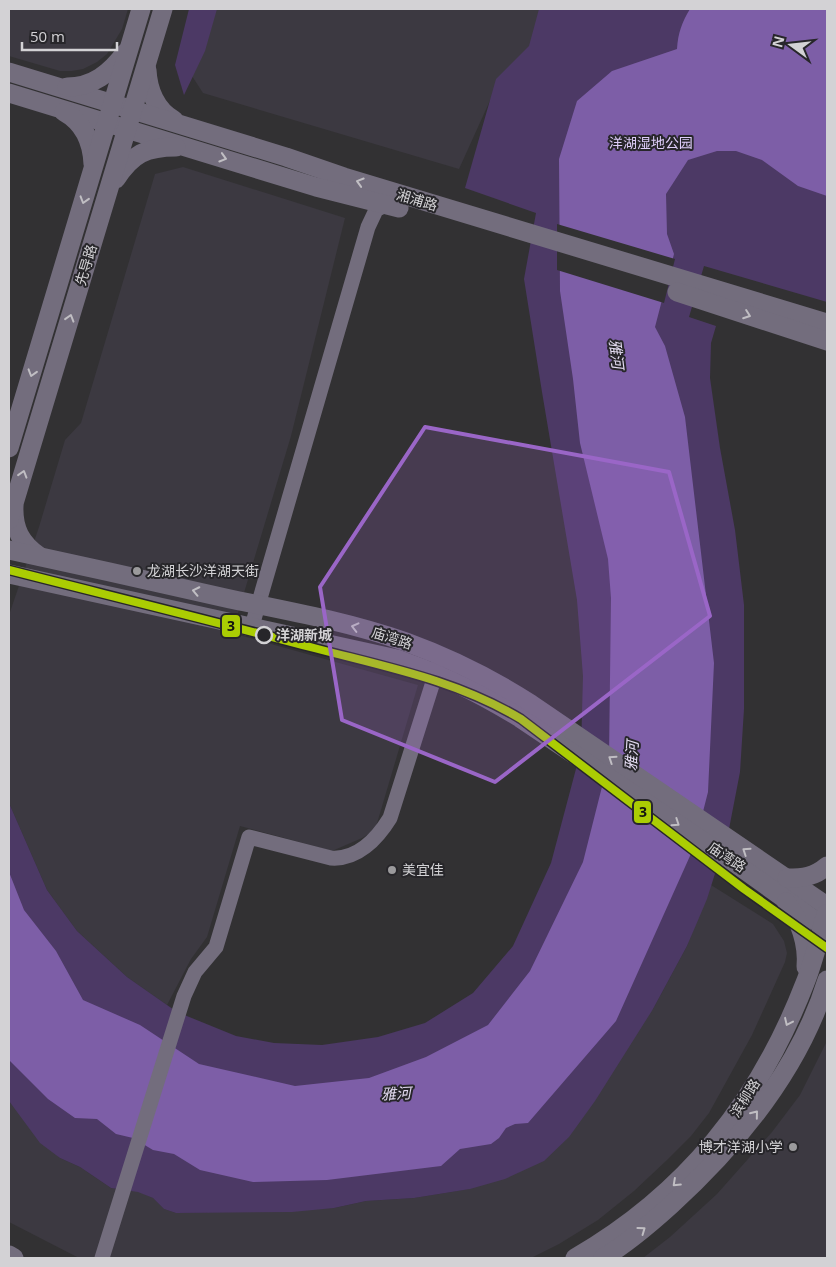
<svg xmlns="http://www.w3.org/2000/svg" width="836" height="1267" font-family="'Open Sans','Noto Sans SC',sans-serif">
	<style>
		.built { fill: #3c3941 }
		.green { fill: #4c3965 }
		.water { fill: #7d5ea7 }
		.pier { fill: #323133 }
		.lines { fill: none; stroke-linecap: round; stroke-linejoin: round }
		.minor { stroke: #736d7d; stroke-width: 15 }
		.major { stroke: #736d7d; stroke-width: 19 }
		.metro-1-casing { stroke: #27262a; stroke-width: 11 }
		.metro-1 { stroke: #abcd03; stroke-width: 8 }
		.oneway { stroke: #c0bec3 }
		.marked { fill: #9a66c7; fill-opacity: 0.2; stroke: #9a66c7; stroke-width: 4; stroke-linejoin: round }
		.poi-dot { fill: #9b9a9c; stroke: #27262a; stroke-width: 2 }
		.stop-dot { fill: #27262a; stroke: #d3d2d5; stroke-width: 2.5 }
		.labels { text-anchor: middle; stroke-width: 4; stroke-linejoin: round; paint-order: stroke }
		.park-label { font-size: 14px; fill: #decdf9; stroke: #27262a }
		.street-label { font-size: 14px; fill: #d3d2d5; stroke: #27262a }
		.poi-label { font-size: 14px; fill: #d3d2d5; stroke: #27262a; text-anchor: start }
		.stop-label { font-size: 14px; font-weight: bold; fill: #d3d2d5; stroke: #27262a; text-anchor: start }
		.water-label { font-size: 15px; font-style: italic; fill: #e4dcf2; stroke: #27262a }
		.line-badge { stroke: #27262a; stroke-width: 2 }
		.pale-badge-label { font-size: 14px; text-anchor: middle; font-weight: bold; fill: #111 }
	</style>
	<rect width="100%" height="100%" fill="#323133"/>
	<!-- built -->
	<g class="built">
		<path d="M9 9H128L122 29 107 54 97 62 83 69 72 71H60L9 56Z"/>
		<path d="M209 9H577L497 85 459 169 203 93 192 76Z"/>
		<path d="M183 167 345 218 291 436 232 633 418 685 375 830 362 838 332 851 240 826 207 937 191 959 167 1005 127 977 77 931 47 890 9 803V615L39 527 65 440 81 423 155 174Z"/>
		<path d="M711 885 773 924 784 941 787 953 785 962 752 1035 709 1113 691 1136 667 1160 634 1191 598 1220 559 1244 531 1258H79L9 1222V1101L60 1158 80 1167 111 1188 138 1191 153 1198 164 1209 176 1213 334 1208 366 1201 414 1198 469 1189 653 1009 687 946Z"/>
		<path d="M827 1041V1258H643L670 1237 717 1194 772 1132 800 1095Z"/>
	</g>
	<!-- green -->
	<g class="green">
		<path d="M189 9H217L205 51 184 95 175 65Z"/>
		<path d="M539 9H827V302L704 266 689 317 716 326 711 343 710 378 720 448 735 530 744 605V709L740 772 729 829 707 899 687 946 653 1009 595 1101 569 1137 544 1161 505 1179 470 1189 414 1198 366 1201 334 1208 292 1212 176 1213 164 1209 153 1198 138 1192 111 1188 80 1167 60 1158 40 1143 9 1101V803L47 890 77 931 127 977 177 1012 236 1036 274 1043 322 1045 378 1037 425 1023 473 993 513 946 551 863 581 750 583 676 577 600 542 392 524 279 536 213 465 188 496 79 529 46Z"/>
	</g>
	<!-- water -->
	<path class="water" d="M690 9H827V196L798 186 762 160 736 151H717L688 160 666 194 667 234 674 254 655 327 665 346 685 417 714 663 708 792 694 847 616 1021 528 1123 515 1124 506 1128 499 1138 491 1144 460 1149 441 1166 327 1180 253 1182 200 1170 174 1154 153 1150 133 1138 116 1134 97 1119 75 1118 48 1099 9 1060V872L24 910 56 951 83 1000 140 1025 199 1064 295 1086 369 1078 426 1057 488 1025 530 971 583 862 609 759 611 598 608 559 580 443 573 379 560 291 559 159 577 101 612 71 677 49C678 33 682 22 690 9Z"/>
	<!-- pier -->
	<path class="pier" d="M557 224 675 259 664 303 557 270Z"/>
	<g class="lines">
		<!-- minor -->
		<g class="minor">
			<path d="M252 626 368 227 376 210 387 204"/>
			<path d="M102 1258 184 996 195 972 216 947 249 837 331 858C357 860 377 839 390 818L439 663"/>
		</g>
		<!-- major -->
		<g class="major">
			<path d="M147 70C148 90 156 110 174 120"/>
			<path d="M9 72 286 157 344 177 827 323"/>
			<path d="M67 87C93 87 110 73 125 53"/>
			<path d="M9 93 316 187 399 208"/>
			<path d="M64 112C84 123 92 142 93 164"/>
			<path d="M116 179C132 154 146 147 176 147"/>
			<path d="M677 292 827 341"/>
			<path d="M9 448 141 9"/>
			<path d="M14 506C13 529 21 543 39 556"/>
			<path d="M9 520 163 9"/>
			<path d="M9 550C83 566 156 582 230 599 289 611 349 622 406 642 450 658 492 679 531 704L827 906"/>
			<path d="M9 574 397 659C441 674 481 694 520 718L725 856 827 929"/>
			<path d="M787 878C803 878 814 877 827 866"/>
			<path d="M786 902C800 920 808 944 806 967"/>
			<path d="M9 1255 14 1258"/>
			<path d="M575 1258C686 1194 759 1102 805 983 814 961 819 937 826 914"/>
			<path d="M603 1258C628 1243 650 1224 671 1205 739 1143 800 1068 827 980"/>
		</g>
		<defs>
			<path id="metro-1" d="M9 570C111 596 213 621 314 648 386 667 456 680 521 719L744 889 827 948"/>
		</defs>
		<!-- metro-1 casing -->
		<use href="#metro-1" class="metro-1-casing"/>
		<!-- metro-1 -->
		<use href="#metro-1" class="metro-1"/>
	</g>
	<!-- one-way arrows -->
	<defs><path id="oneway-chevron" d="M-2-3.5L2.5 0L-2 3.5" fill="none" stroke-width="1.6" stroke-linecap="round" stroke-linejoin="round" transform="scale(1.25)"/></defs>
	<g class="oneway">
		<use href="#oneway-chevron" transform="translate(223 158) rotate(17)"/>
		<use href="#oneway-chevron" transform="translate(360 182) rotate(-163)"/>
		<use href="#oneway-chevron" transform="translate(84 200) rotate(107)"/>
		<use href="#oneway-chevron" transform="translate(747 315) rotate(20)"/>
		<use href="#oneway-chevron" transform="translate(70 318) rotate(-73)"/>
		<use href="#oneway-chevron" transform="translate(32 373) rotate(107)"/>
		<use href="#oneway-chevron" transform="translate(23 474) rotate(-73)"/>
		<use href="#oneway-chevron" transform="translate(196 591) rotate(-168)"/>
		<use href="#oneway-chevron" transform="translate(355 627) rotate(-166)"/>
		<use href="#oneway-chevron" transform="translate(612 759) rotate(-146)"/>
		<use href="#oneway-chevron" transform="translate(676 823) rotate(34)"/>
		<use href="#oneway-chevron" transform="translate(746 851) rotate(-146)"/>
		<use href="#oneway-chevron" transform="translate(788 1022) rotate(115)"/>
		<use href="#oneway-chevron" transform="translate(755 1114) rotate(-51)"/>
		<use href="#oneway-chevron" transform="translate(676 1183) rotate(137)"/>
		<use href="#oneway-chevron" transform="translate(642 1230) rotate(-36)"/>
	</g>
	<!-- marked area -->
	<path class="marked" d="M425 427 669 472 710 616 495 782 342 720 320 587Z"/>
	<!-- markers -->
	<g class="poi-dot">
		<circle cx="137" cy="571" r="5"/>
		<circle cx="392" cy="870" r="5"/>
		<circle cx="793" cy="1147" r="5"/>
	</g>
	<circle class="stop-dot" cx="264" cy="635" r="8"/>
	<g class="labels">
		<!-- park labels -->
		<g class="park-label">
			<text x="651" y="148">洋湖湿地公园</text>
		</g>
		<!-- street labels -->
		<g class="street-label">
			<text transform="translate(417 200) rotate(17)" y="5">湘浦路</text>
			<text transform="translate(86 265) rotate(-73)" y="5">先导路</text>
			<text transform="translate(392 638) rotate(18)" y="5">庙湾路</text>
			<text transform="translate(727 857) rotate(34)" y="5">庙湾路</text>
			<text transform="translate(745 1098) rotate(-58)" y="5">滨柳路</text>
		</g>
		<!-- poi labels -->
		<g class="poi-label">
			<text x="147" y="576">龙湖长沙洋湖天街</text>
			<text x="402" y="875">美宜佳</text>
			<text x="783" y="1152" text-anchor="end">博才洋湖小学</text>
		</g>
		<!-- stop labels -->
		<g class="stop-label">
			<text x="276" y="640">洋湖新城</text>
		</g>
		<!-- water labels -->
		<g class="water-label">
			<text transform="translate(616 354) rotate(83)" y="5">雅河</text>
			<text transform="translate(632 756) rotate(-86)" y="5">雅河</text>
			<text transform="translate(396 1094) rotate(-3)" y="5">雅河</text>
		</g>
	</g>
	<g class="line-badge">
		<rect x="221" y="614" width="20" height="24" rx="5" fill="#abcd03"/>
		<rect x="633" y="800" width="19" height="24" rx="5" fill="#abcd03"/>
	</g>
	<g class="pale-badge-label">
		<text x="231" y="631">3</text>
		<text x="643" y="817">3</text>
	</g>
	<!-- border -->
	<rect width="836" height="1267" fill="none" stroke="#d3d2d5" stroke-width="20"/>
	<!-- north arrow -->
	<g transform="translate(791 45) rotate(285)" stroke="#27262a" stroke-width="4" paint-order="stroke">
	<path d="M0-4L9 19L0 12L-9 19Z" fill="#d3d2d5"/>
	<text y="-8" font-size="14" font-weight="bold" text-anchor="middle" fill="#d3d2d5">N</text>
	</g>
	<!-- scale -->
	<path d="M22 42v8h95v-8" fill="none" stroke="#d3d2d5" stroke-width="2.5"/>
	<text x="30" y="42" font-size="15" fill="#d3d2d5" stroke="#27262a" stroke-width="4" paint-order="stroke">50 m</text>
</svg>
